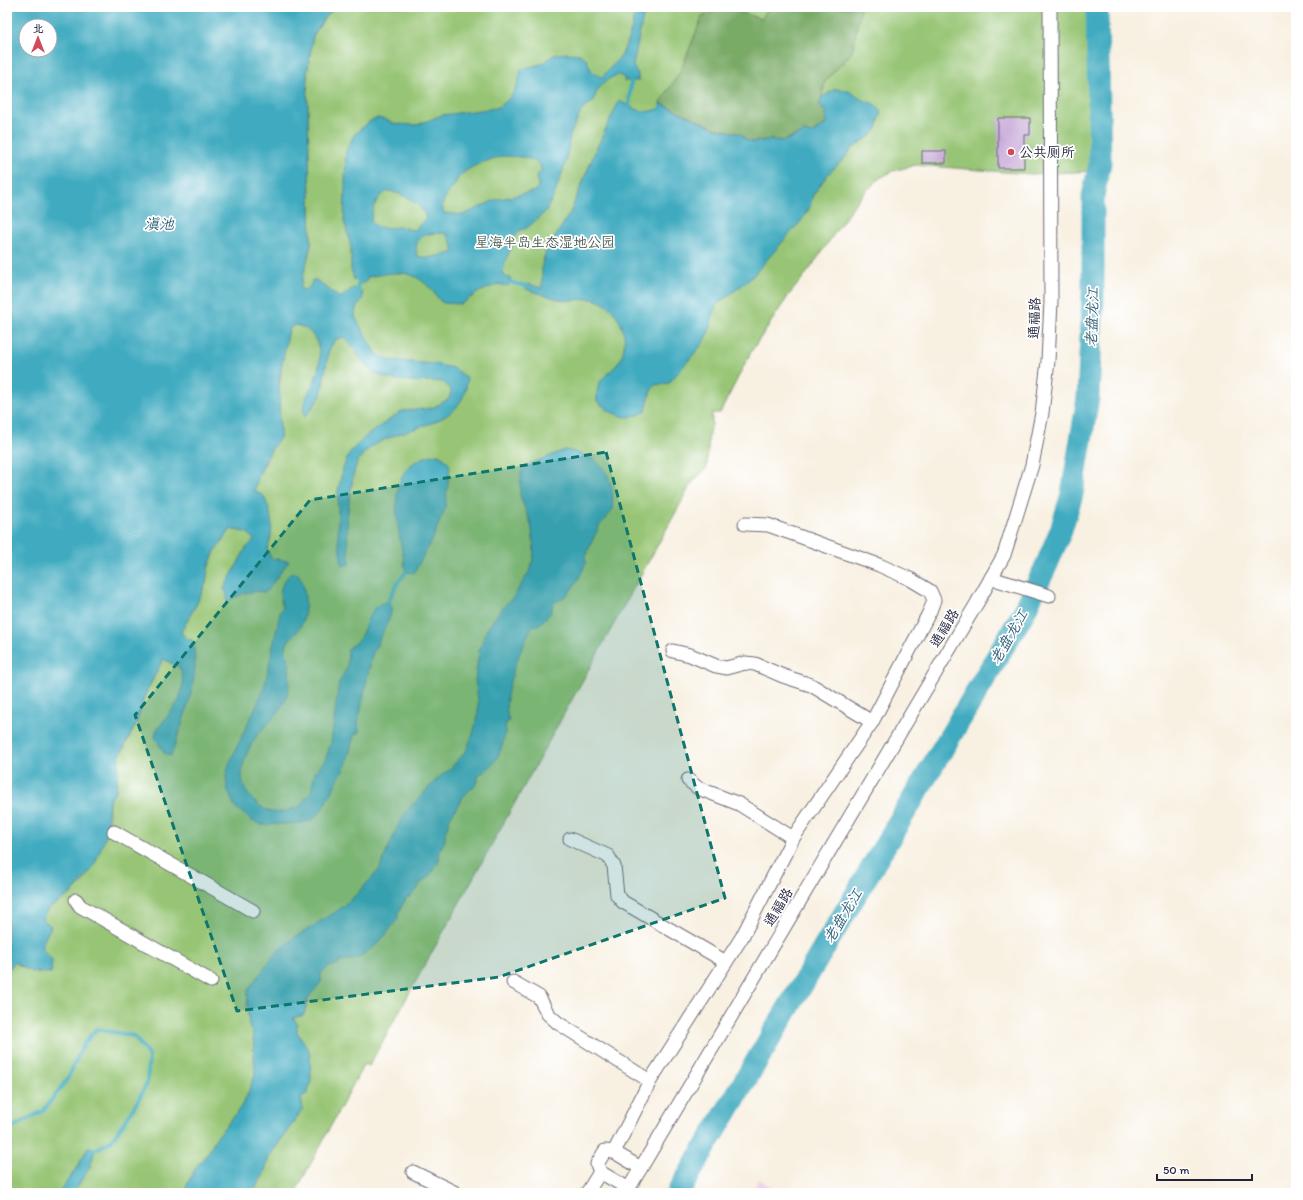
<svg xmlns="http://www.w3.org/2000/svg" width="1303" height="1200" font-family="Itim,'LXGW WenKai TC',sans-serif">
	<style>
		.built { fill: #efd0e6 }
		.green { fill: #97c574; stroke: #5c7458 }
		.forest { fill: #79aa66; stroke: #4e6650 }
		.water { fill: #41aac0; stroke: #32667e; fill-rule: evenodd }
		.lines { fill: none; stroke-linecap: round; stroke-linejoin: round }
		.stream { stroke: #41aac0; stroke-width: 4 }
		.river { stroke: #41aac0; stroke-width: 23 }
		.building { fill: #c6a7d7 }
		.minor-casing { stroke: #6d6a75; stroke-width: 15 }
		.minor { stroke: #fff; stroke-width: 13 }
		.marked { fill: #0f766e; fill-opacity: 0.2; stroke: #0f766e; stroke-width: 3; stroke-dasharray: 8 5; stroke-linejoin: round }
		.poi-dot { fill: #d1495b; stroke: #fff; stroke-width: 1.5 }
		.labels { text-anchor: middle; stroke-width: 3.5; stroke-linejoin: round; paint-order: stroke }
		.poi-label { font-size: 14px; fill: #22223b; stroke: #fff; text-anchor: start }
		.park-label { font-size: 14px; fill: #4b5b4f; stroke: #fff }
		.street-label { font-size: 14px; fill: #22223b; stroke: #fff }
		.water-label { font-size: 15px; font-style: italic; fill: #305f77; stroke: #fff }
	</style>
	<rect width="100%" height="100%" fill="#fff"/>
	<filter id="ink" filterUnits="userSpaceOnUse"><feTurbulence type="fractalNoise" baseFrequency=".025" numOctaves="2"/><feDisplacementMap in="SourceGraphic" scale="8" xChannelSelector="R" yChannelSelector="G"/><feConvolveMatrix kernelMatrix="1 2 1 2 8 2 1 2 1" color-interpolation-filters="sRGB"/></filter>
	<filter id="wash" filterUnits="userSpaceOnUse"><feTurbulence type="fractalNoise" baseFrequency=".012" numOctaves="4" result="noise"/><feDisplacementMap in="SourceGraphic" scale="16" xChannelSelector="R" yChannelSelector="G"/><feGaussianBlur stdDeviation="0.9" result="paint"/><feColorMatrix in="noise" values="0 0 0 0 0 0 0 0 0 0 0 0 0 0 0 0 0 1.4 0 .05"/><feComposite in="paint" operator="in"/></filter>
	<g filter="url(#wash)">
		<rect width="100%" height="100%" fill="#f8f0e1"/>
		<!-- built -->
		<path class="built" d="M759 1179 780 1193H751Z"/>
		<!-- green -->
		<path class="green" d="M336 7H1097L1100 163 1099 171 1031 174 916 165 893 171 880 178 865 192 854 205 810 269 789 295 751 352 720 413H712V425L709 432 707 467 692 483 369 1066 364 1064 295 1193H7V972L14 962 32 972 52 960 40 947 51 926 42 919 48 909 72 893 84 881 109 820V801L116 790 119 757 136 724 144 697 163 659 196 605 206 583 208 568 215 551 231 529 254 491 259 472 265 464 273 445 280 438 278 398 283 354 311 245 307 73 313 36 325 17Z"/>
		<!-- forest -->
		<path class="forest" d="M724 7 762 19 768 7 861 8 852 52 825 82 820 105 826 110V124L811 134 795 135 784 141 768 140 753 142 746 140 741 134 715 128 660 103 681 70 702 17Z"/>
		<!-- water -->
		<g class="water">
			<path d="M7 7H336L325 17 313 36 307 73 311 245 300 289 306 290 311 285 312 280H316L340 298 353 288 362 291 363 299 356 308 355 317 371 345 378 355 390 360 434 364 454 368 467 378C466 436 388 421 360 458 355 465 353 476 352 484 346 513 346 534 350 563L342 566 338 537V491L343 468 350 452 366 436 402 411 432 408 449 399 451 391 444 382C419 380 385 386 366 366 358 357 354 344 343 337L335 340 329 350 321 396 305 417C299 404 311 390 316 377 324 356 319 328 294 325L289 329 279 379 280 438C267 452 259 473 254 491L263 495C272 512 275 531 267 549L271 558 289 561 266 592C251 590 241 594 227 601V594L224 589 246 548 254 540 248 533 231 529 215 551 208 568 206 583 196 605 181 632 186 639 192 640C203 674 182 723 171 756L164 753 155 737 156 731 179 701 183 683 181 670 177 666 163 659 144 697 136 724 119 757 116 791 109 801 106 836 93 868 72 893 48 909 42 919 51 926 41 947 52 960 51 973 32 972 14 962 7 972ZM26 26H50V50H26Z"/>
			<path d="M635 7H645L633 66 638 74V81H624V77L617 75C605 80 596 88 594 101L582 110 570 135 566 161 554 196 545 212 527 228 520 230 516 235 504 265 503 273 505 277 511 278 508 286 498 284 479 292 461 304 444 303 440 301C418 269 403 270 368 277L364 284 354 280 351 269V247L344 220 346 151 354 135 370 121 378 118 387 120 394 124 417 125 442 115 496 108C511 101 519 86 521 69L541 64 556 54 567 53 580 54 586 59 592 72 602 77 622 55 632 28ZM502 156C516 157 531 155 541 167V172L537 175 538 186 536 191 495 200 463 215 444 213C440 203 445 198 450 191 454 186 456 181 459 177 470 165 487 161 502 156ZM389 191C403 194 422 203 426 218L415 230C409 230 405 227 399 227 389 227 379 231 371 222 372 210 376 195 389 191ZM442 233 447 234 454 249 452 253 427 258 417 256 416 246 420 237 426 234Z"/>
			<path d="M835 89C850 89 849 92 861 99 871 104 874 101 881 112L877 129 872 135 851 149 847 156 828 174 813 195 810 207 801 221 750 279 716 305 707 337 700 347 669 383 655 385 650 393 646 411C628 423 612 415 597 401 595 374 612 376 621 358 631 335 618 304 592 299 582 298 572 302 562 300 550 297 538 293 526 289L528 284 542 288V264L546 251 570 213 597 147 619 101C634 108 644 116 660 108V103L714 128 741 134 746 140 753 142 768 140 784 141 805 132 811 134 826 124V110L822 109 820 106 821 98Z"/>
			<path d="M565 450C601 456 616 474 612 511L599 526 585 557 586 563C578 580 571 597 553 603L551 612 546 618 539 625 532 626C521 651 499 694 509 721L506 723C504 744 499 766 478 775V782L463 797 450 818 445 833V841L440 850 439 861 430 875 420 884 417 890 412 894 411 897H407L398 913V919L379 943 358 958 340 962 339 964 328 967 321 973V982L308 998 304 1015 293 1018 297 1023V1032L308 1048 310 1055 311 1081 308 1093 301 1097 303 1109 269 1157 264 1174 253 1193H185L187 1185 196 1167 207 1154 217 1136 236 1114 246 1098 255 1074 253 1035 249 1026 247 1006 248 990 274 955 290 940 337 911 356 895 379 870 397 828 406 812 437 779 450 769 466 751 473 734 478 715V699L475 680 479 651 487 629 499 612 514 596 531 569 534 552 533 538 531 524 520 496 521 472 527 465Z"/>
			<path d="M439 454 447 461 450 466 445 508 433 538 414 573 406 572C400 531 376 461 439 454Z"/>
			<path d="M291 573 298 574C307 586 308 616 299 629 294 636 287 639 286 648 285 653 288 658 289 663 290 674 290 689 286 699 279 715 266 724 256 737 242 758 234 784 255 802 272 817 280 813 299 807L311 792 315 772 325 760 331 743 339 682 347 668 348 649C351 646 358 641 359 639 368 625 368 604 388 602L392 607 390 617 372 655 358 723 359 732 354 735 346 765 321 811 312 820 303 823 261 825 251 820 235 807 227 789 226 775 229 764 264 689 280 613 283 607C277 592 281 583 291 573Z"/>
			<path d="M88 1147H92L95 1150 90 1167 73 1193H59L78 1166Z"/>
		</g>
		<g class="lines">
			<!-- stream -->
			<g class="stream">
				<path d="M629 106 631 81"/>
				<path d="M509 282 527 286"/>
				<path d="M357 290 359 281"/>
				<path d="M388 602 398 582 406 572"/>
				<path d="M7 1130 43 1111 68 1078 83 1045 96 1029 134 1036 149 1056 147 1083 135 1106 111 1141 95 1150"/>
			</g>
			<!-- river -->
			<path class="river" d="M678 1193 1024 612 1047 564 1061 530 1072 494 1088 398 1093 296V196L1100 163 1097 7"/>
		</g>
		<g id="blocks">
			<!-- building -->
			<g class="building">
				<path d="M998 118H1030V135H1024V168H998Z"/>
				<rect x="922" y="151" width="24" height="12"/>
			</g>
		</g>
	</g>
	<g filter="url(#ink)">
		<use href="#blocks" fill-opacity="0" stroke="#6d6a75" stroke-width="1"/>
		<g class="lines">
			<defs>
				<g id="minor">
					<path d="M991 578 1049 596"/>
					<path d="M673 651 690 655 716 666 726 668 745 663 755 664 783 676 811 685 872 722"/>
					<path d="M688 780 698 788 739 804 793 838"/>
					<path d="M114 832 253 911"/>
					<path d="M570 839 608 856 614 866 617 895 623 902 726 962"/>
					<path d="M76 900 80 906 211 981"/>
					<path d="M513 982 539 997 548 1014 558 1023 650 1081"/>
					<path d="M614 1152 641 1168"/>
					<path d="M413 1172 456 1193"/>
					<path d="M600 1172 629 1189"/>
					<path d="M587 1193 600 1172 597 1164 605 1151 614 1152 650 1081 742 937 793 838 872 722 930 611 934 600 930 591 910 579 879 565 768 525 745 524"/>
					<path d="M626 1193 977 603 1004 555 1032 465 1042 413 1048 361 1051 302 1050 7"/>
				</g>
			</defs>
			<!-- minor casing -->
			<use href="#minor" class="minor-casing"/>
			<!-- minor -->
			<use href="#minor" class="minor"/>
		</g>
	</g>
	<!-- marked area -->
	<path class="marked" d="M606 452 725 898 499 977 237 1011 135 715 310 500Z"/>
	<!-- markers -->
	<circle class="poi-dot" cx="1011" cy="152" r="4"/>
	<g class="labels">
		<!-- poi labels -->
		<g class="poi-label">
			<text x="1019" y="157">公共厕所</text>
		</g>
		<!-- park labels -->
		<g class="park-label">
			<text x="545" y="247">星海半岛生态湿地公园</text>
		</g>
		<!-- street labels -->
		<g class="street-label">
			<text transform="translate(1034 318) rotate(-88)" y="5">通福路</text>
			<text transform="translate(944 628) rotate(-59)" y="5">通福路</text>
			<text transform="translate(778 907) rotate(-59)" y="5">通福路</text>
		</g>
		<!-- water labels -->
		<g class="water-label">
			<text x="159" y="229">滇池</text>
			<text transform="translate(1092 317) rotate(-88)" y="5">老盘龙江</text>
			<text transform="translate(1009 637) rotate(-60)" y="5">老盘龙江</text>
			<text transform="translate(843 916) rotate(-59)" y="5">老盘龙江</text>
		</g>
	</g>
	<!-- margin -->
	<rect width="1303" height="1200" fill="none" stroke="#fff" stroke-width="24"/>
	<!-- north arrow -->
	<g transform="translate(38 38)"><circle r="19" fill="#ffffff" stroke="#a7a7b1"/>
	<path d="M0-3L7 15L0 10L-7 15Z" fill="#d1495b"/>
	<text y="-6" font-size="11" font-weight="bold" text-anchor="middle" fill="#22223b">北</text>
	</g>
	<!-- scale -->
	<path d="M1157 1174v6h95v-6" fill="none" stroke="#22223b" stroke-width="2"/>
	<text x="1163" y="1174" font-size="12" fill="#22223b" stroke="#ffffff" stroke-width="3" paint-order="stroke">50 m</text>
</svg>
